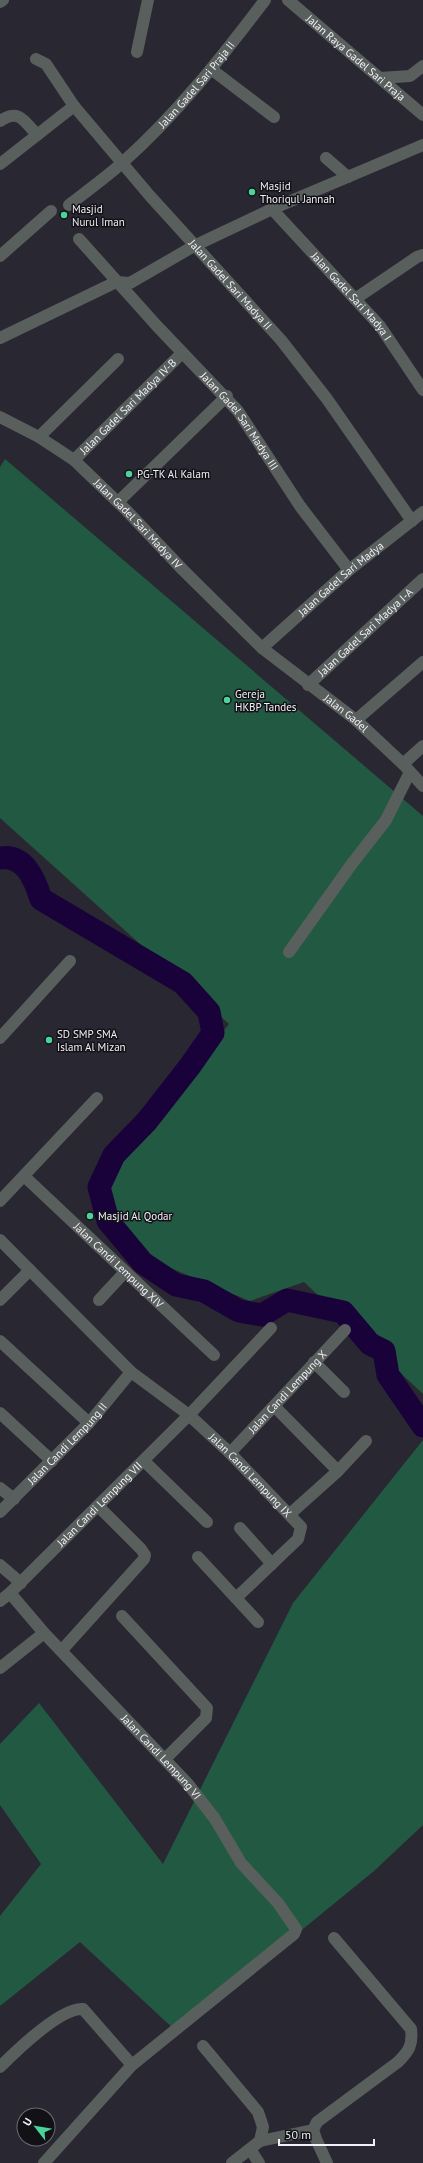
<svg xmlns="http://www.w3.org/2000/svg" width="423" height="2163" font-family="'PT Sans',sans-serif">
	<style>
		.green { fill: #225942 }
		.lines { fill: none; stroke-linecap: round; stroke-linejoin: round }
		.river { stroke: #190239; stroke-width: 23 }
		.street { stroke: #595f5c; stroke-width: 12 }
		.poi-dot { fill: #4ad49c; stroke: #121115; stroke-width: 1.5 }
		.labels { text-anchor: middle; stroke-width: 3; stroke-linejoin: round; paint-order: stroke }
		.street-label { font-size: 11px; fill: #f2f0f8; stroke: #121115 }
		.poi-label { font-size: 11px; fill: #f2f0f8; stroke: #121115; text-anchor: start }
	</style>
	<rect width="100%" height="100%" fill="#292732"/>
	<!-- green -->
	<g class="green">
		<path d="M5 459 423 816V1394L304 1282 250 1301 115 1245 107 1183 229 1024 0 818V467Z"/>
		<path d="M423 1440V1825L374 1871 177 2032 80 1942 0 2006V1916L41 1864 0 1805V1744L39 1703 163 1864 293 1603Z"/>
	</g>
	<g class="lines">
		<!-- river -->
		<path class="river" d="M0 858C25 854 35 880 41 899L183 983 209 1012 213 1033 190 1066 147 1121 114 1155 99 1187 108 1221 143 1263 176 1285 204 1291 239 1311 262 1315 287 1300 343 1312 370 1344 384 1351 388 1375 423 1426"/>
		<!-- street -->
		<g class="street">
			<path id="s1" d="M288 0 423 115"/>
			<path d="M0 2 3 0"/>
			<path d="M137 52 148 0"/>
			<path id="s2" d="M36 59 46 64 74 106 150 196 281 340 327 399 412 521"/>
			<path d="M211 69 274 117"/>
			<path d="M380 78 410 76 423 66"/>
			<path d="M0 121C19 108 24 121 37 135"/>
			<path d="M326 158 348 177"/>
			<path d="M0 164 74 106"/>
			<path id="s3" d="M69 205C87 191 105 178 122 163 176 115 221 58 265 0"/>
			<path id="s4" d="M272 209 380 326 423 390"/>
			<path id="s5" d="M79 239 157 326 238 411 300 506 349 570"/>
			<path d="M0 256 51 211"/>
			<path d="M355 299 417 257 423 255"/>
			<path d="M0 338 116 282 130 283 194 246 272 209 423 145"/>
			<path id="s6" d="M0 417 39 437 74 460 127 511 183 570 262 648 356 720 403 764 423 786"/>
			<path d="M39 437 118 359"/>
			<path id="s7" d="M74 460 182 353"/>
			<path d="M118 502 227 396"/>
			<path id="s8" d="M262 648 349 570 423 512"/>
			<path id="s9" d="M308 685 423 579"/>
			<path d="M356 720 423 662"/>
			<path d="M403 764 423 746"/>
			<path d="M289 952 351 865 386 820 410 772"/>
			<path d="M0 1038 70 961"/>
			<path id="s10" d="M24 1176 214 1355"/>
			<path d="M0 1201 97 1098"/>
			<path id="s11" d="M0 1240 131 1372 189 1415 230 1453 301 1527 298 1539 236 1598"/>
			<path d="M0 1300 30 1270"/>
			<path d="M99 1300 125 1272"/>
			<path d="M0 1341 89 1423"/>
			<path d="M314 1362 344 1392"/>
			<path d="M275 1407 338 1471"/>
			<path d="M0 1413 52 1461"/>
			<path id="s12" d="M230 1453 345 1330"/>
			<path d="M144 1461 207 1522"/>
			<path d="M0 1488 14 1499"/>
			<path id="s13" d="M0 1512 89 1423 131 1372"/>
			<path d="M290 1514 338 1471 366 1441"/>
			<path d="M240 1528 272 1564"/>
			<path d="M198 1557 258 1622"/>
			<path d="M0 1565 21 1583"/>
			<path id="s14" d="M10 1593 44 1633 188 1784 215 1819 241 1863 278 1903 296 1929 294 1934 132 2065"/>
			<path id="s15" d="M0 1601 10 1593 189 1415 271 1328"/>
			<path d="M122 1616 207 1708 206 1718 165 1759"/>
			<path d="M62 1650 144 1559 145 1555 141 1549 98 1506"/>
			<path d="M0 1668 44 1633"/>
			<path d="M203 2046 258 2112 263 2127 260 2141 232 2163"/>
			<path d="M0 2067C16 2051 61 2007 83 2009L132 2065 44 2163"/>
			<path d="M260 2141 313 2130"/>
			<path d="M250 2149 259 2163"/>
			<path d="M327 2163 316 2139 313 2130 317 2122 398 2062C409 2051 413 2045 411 2029L334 1938"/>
		</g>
	</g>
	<!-- markers -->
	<g class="poi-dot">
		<circle cx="252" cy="192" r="4"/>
		<circle cx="64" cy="215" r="4"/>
		<circle cx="129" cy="474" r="4"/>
		<circle cx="227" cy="700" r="4"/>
		<circle cx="49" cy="1040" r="4"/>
		<circle cx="90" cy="1216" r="4"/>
	</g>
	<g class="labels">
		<!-- street labels -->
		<g class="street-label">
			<text dy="4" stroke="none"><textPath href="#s1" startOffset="89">Jalan Raya Gadel Sari Praja</textPath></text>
			<text dy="4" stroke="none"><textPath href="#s3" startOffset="176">Jalan Gadel Sari Praja II</textPath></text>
			<text dy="4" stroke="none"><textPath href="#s2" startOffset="299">Jalan Gadel Sari Madya II</textPath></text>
			<text dy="4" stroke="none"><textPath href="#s4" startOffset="118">Jalan Gadel Sari Madya I</textPath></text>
			<text dy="4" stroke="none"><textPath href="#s7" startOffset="76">Jalan Gadel Sari Madya IV-B</textPath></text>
			<text dy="4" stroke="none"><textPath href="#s5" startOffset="243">Jalan Gadel Sari Madya III</textPath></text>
			<text dy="4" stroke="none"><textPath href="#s6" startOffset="176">Jalan Gadel Sari Madya IV</textPath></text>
			<text dy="4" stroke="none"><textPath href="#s8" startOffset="105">Jalan Gadel Sari Madya</textPath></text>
			<text dy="4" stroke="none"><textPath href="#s9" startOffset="78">Jalan Gadel Sari Madya I-A</textPath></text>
			<text dy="4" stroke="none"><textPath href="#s6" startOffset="458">Jalan Gadel</textPath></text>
			<text dy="4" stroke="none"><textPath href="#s10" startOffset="130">Jalan Candi Lempung XIV</textPath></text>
			<text dy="4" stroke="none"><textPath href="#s12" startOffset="84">Jalan Candi Lempung X</textPath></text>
			<text dy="4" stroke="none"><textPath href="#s13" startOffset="96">Jalan Candi Lempung II</textPath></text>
			<text dy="4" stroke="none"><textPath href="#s11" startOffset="344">Jalan Candi Lempung IX</textPath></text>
			<text dy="4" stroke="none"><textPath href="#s15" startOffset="139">Jalan Candi Lempung VII</textPath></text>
			<text dy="4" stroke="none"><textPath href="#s14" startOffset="223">Jalan Candi Lempung VI</textPath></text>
		</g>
		<!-- poi labels -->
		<g class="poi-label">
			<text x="260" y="190">Masjid<tspan x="260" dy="13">Thoriqul Jannah</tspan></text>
			<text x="72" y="213">Masjid<tspan x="72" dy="13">Nurul Iman</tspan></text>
			<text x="137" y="478">PG-TK Al Kalam</text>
			<text x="235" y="698">Gereja<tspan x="235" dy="13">HKBP Tandes</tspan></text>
			<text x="57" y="1038">SD SMP SMA<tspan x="57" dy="13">Islam Al Mizan</tspan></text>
			<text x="98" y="1220">Masjid Al Qodar</text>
		</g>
	</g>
	<!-- north arrow -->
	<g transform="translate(36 2127) rotate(301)"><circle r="19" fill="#121115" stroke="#6c6a70"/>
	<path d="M0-3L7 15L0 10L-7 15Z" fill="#4ad49c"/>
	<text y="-6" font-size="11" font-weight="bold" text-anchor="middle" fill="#f2f0f8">U</text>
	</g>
	<!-- scale -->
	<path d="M279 2139v6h95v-6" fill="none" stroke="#f2f0f8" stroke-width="2"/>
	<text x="285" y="2139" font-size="12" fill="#f2f0f8" stroke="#121115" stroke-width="3" paint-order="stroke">50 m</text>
</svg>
